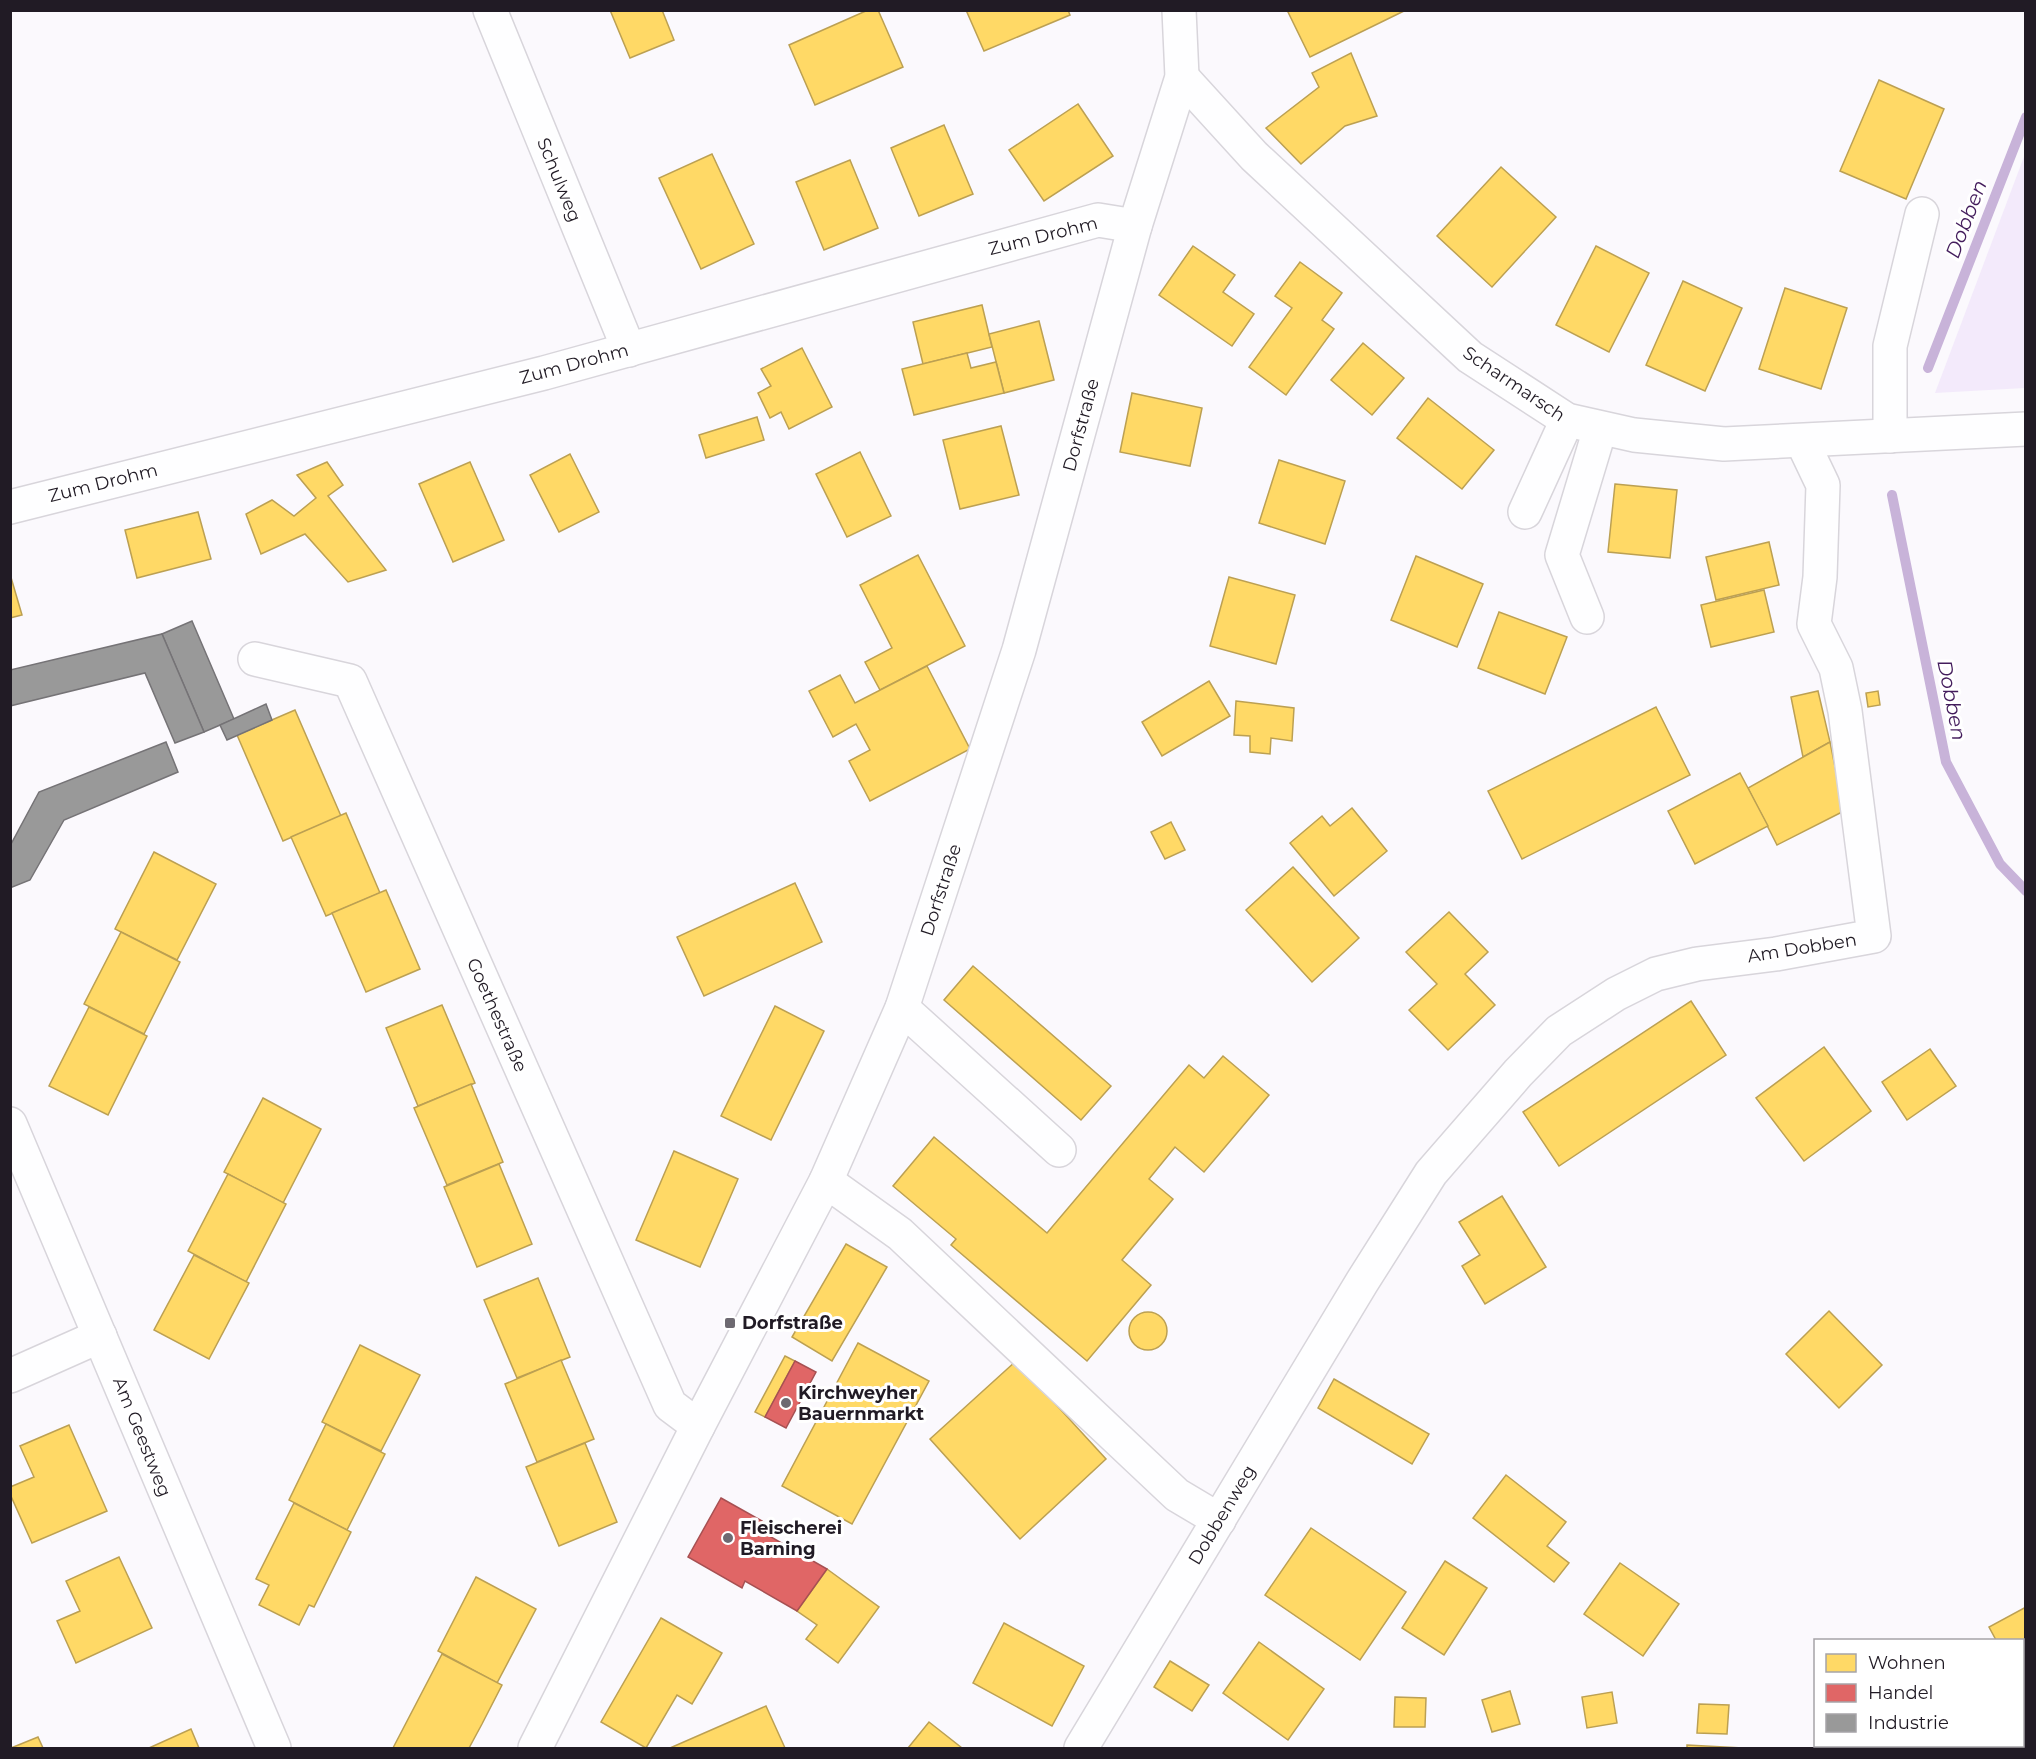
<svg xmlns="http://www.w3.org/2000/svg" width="2036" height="1759" font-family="Montserrat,sans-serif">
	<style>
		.green { fill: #f3eafb }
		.homes { fill: #ffd966; stroke: #bca052; stroke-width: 1.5 }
		.shops { fill: #e06666; stroke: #a75052; stroke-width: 1.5 }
		.industry { fill: #999; stroke: #757376; stroke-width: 1.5 }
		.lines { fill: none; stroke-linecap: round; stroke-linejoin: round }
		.stream { stroke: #c8b3d9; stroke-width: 10 }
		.minor-casing { stroke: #d8d5db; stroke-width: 36 }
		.minor { stroke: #fefeff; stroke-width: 33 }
		.poi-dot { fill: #6d6971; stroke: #fff; stroke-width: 2 }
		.labels { text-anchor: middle; stroke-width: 6; stroke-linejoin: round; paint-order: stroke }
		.street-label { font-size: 18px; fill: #211b25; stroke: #fff }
		.poi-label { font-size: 18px; font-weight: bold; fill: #211b25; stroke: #fff; text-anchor: start }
		.water-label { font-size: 20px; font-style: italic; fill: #431c5c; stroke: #fff }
	</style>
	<rect width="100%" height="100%" fill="#fbf9fd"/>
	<!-- green -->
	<path class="green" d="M2025 154V388L1935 393Z"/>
	<!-- homes -->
	<g class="homes">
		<path d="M610 10H662L674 40 630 58Z"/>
		<path d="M868 10H878L903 67 815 105 789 45Z"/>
		<path d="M966 10H1068L1070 15 984 51Z"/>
		<path d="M1287 10H1406L1310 57Z"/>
		<path d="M1351 53 1377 116 1345 126 1301 164 1266 128 1319 87 1312 73Z"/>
		<path d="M1879 80 1944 109 1906 199 1840 171Z"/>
		<path d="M1078 104 1113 156 1044 201 1009 150Z"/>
		<path d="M944 125 973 194 919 216 891 148Z"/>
		<path d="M712 154 754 244 701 269 659 178Z"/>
		<path d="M850 160 878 228 824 250 796 182Z"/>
		<path d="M1501 167 1556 217 1492 287 1437 236Z"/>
		<path d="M1193 246 1235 275 1223 292 1254 314 1232 346 1159 295Z"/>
		<path d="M1596 246 1649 273 1609 352 1556 325Z"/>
		<path d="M1300 262 1342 293 1322 320 1334 329 1286 395 1249 367 1292 308 1275 296Z"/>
		<path d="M1683 281 1742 308 1705 391 1646 365Z"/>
		<path d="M1785 288 1847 308 1821 389 1759 369Z"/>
		<path d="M982 305 992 347 923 364 913 322Z"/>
		<path d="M1039 321 1054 380 1004 393 989 334Z"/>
		<path d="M1363 343 1404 378 1372 415 1331 380Z"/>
		<path d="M802 348 832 407 789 429 781 412 770 418 758 393 771 386 761 369Z"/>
		<path d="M967 353 971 368 996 362 1004 393 914 415 902 369Z"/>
		<path d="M1132 393 1202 408 1190 466 1120 452Z"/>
		<path d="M1428 398 1494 450 1462 489 1397 438Z"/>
		<path d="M757 417 764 440 706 458 699 435Z"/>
		<path d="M1001 426 1019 495 960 509 943 440Z"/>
		<path d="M860 452 891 516 847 537 816 474Z"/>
		<path d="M570 454 599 512 559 532 530 475Z"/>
		<path d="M1279 460 1345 481 1325 544 1259 523Z"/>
		<path d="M327 462 343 485 328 496 386 570 348 582 305 534 261 554 246 514 272 500 294 516 316 498 297 475Z"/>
		<path d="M470 462 504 540 453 562 419 484Z"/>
		<path d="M1615 484 1677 490 1670 558 1608 552Z"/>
		<path d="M198 512 211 559 137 578 125 530Z"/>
		<path d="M1769 542 1779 585 1716 600 1706 557Z"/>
		<path d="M918 555 965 646 880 690 865 662 892 648 860 585Z"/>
		<path d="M1416 556 1483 584 1457 647 1391 620Z"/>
		<path d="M10 574 22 615 10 618Z"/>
		<path d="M1229 577 1295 595 1276 664 1210 646Z"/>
		<path d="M1764 590 1774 632 1711 647 1701 605Z"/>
		<path d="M1499 612 1567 637 1545 694 1478 668Z"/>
		<path d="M927 666 970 749 870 801 849 761 870 750 856 724 833 737 809 691 840 675 855 703Z"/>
		<path d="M1209 681 1230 716 1162 756 1142 722Z"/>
		<path d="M1818 691 1830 742 1803 757 1791 697Z"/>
		<path d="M1878 691 1880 705 1868 707 1866 693Z"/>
		<path d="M1236 701 1294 708 1292 741 1271 738 1270 754 1250 752V736L1234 735Z"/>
		<path d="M1656 707 1690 775 1522 859 1488 791Z"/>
		<path d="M295 710 341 816 283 841 237 735Z"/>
		<path d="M1830 742 1844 811 1777 845 1748 788Z"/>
		<path d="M1740 773 1768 826 1695 864 1668 811Z"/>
		<path d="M1352 808 1387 851 1334 896 1290 843 1322 816 1330 826Z"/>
		<path d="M346 813 380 893 326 916 291 837Z"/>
		<path d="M1171 822 1185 850 1165 859 1151 832Z"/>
		<path d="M154 852 216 884 177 960 115 929Z"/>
		<path d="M1293 867 1359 938 1312 982 1246 910Z"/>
		<path d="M795 883 822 942 704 996 677 937Z"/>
		<path d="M386 890 420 969 366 992 332 913Z"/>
		<path d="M1449 912 1488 952 1465 974 1495 1005 1448 1050 1409 1010 1437 984 1406 952Z"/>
		<path d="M121 932 180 962 144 1034 84 1004Z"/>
		<path d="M973 966 1111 1086 1081 1120 944 1000Z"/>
		<path d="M1691 1001 1726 1055 1559 1166 1523 1112Z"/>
		<path d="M442 1005 475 1083 418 1106 386 1028Z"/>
		<path d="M775 1006 824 1031 771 1140 721 1116Z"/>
		<path d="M89 1007 147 1036 108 1115 49 1086Z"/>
		<path d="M1824 1047 1871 1111 1804 1161 1756 1098Z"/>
		<path d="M1930 1049 1956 1086 1907 1120 1882 1082Z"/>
		<path d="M1223 1056 1269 1095 1204 1172 1175 1147 1149 1179 1173 1199 1122 1260 1151 1285 1087 1361 951 1245 956 1239 893 1186 934 1137 1047 1233 1189 1065 1204 1078Z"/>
		<path d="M471 1084 503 1162 447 1185 414 1108Z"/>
		<path d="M263 1098 321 1129 283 1203 224 1172Z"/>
		<path d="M674 1151 738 1179 700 1267 636 1240Z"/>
		<path d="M499 1164 532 1244 477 1267 444 1187Z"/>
		<path d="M228 1174 286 1204 246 1282 188 1251Z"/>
		<path d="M1502 1196 1546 1267 1485 1304 1462 1266 1480 1255 1459 1222Z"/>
		<path d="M846 1244 887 1267 832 1361 792 1337Z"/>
		<path d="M194 1255 249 1283 209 1359 154 1330Z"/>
		<path d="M538 1278 570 1357 517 1378 484 1300Z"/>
		<path d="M1829 1311 1882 1365 1839 1408 1786 1354Z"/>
		<circle cx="1148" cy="1331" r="19"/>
		<path d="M858 1343 929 1381 852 1524 782 1486Z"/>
		<path d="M360 1345 420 1375 381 1451 322 1422Z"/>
		<path d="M785 1356 795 1361 765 1417 755 1412Z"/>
		<path d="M561 1360 594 1439 537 1462 505 1384Z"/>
		<path d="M1016 1361 1106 1459 1020 1539 930 1439Z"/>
		<path d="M1334 1379 1429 1434 1412 1464 1318 1408Z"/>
		<path d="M326 1424 385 1454 347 1530 289 1500Z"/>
		<path d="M69 1425 107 1511 32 1543 10 1494V1487L34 1477 20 1446Z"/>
		<path d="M585 1443 617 1522 559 1546 526 1467Z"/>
		<path d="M1506 1475 1566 1522 1547 1546 1569 1563 1554 1582 1473 1518Z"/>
		<path d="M294 1503 351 1532 314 1607 309 1605 299 1625 259 1605 269 1585 256 1579Z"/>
		<path d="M1311 1528 1406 1592 1360 1660 1265 1595Z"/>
		<path d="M119 1557 152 1628 76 1663 57 1621 80 1611 66 1581Z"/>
		<path d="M1445 1561 1487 1588 1444 1655 1402 1628Z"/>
		<path d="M1620 1563 1679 1604 1643 1656 1584 1614Z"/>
		<path d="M827 1569 879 1607 838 1663 806 1639 817 1625 797 1611Z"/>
		<path d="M476 1577 536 1609 497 1683 438 1651Z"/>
		<path d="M2026 1607V1681L2022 1683V1640H1996L1989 1627Z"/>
		<path d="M661 1618 722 1653 692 1704 677 1695 646 1748 601 1722Z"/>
		<path d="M1004 1623 1084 1666 1052 1726 973 1683Z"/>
		<path d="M1259 1642 1324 1689 1288 1740 1223 1693Z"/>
		<path d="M442 1654 502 1685 482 1724 469 1748H393Z"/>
		<path d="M1170 1661 1209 1685 1192 1711 1154 1687Z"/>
		<path d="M1510 1691 1520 1724 1492 1732 1482 1700Z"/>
		<path d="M1612 1692 1617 1723 1587 1728 1582 1697Z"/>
		<path d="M1395 1697 1426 1698 1425 1727H1394Z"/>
		<path d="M1699 1704 1729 1705 1727 1734 1697 1733Z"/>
		<path d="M766 1706 785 1748H670Z"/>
		<path d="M929 1722 962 1748H908Z"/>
		<path d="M191 1729 199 1748H149Z"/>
		<path d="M2026 1735V1748H2000L2006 1746H2022V1737Z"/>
		<path d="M38 1737 43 1748H11Z"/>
		<path d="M1687 1745 1743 1748H1687Z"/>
	</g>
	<!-- shops -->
	<g class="shops">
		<path d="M795 1361 816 1372 786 1428 765 1417Z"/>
		<path d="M721 1498 769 1525 764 1533 827 1569 797 1611 745 1581 742 1588 688 1557Z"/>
	</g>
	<!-- industry -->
	<g class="industry">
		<path d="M192 621 234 719 204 732 162 634Z"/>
		<path d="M162 634 204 732 175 743 145 673 10 706V670Z"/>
		<path d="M266 704 272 720 227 740 220 725Z"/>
		<path d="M166 742 178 772 64 820 30 880 10 888V846L39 792Z"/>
	</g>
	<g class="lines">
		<!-- stream -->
		<g class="stream">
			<path d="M1928 368 2026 117"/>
			<path d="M1892 495 1946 762 2000 864 2026 891"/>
		</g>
		<defs>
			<g id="minor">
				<path d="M490 10 629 350"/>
				<path d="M1182 77 1254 156 1470 357 1567 420 1634 435 1724 444 2026 429"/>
				<path d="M1890 436V346L1922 214"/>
				<path d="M10 507 544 373 1098 220 1135 226"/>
				<path d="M1525 512 1567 420"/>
				<path d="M1587 617 1562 555 1600 429"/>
				<path d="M255 659 350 681 670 1405 698 1426"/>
				<path d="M902 1008 1059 1150"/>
				<path d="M10 1124 274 1748"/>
				<path d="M826 1181 900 1234 1177 1495 1219 1520"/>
				<path d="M10 1376 100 1336"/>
				<path d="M535 1748 698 1426 826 1181 902 1008 1019 650 1135 226 1182 77 1179 10"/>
				<path d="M1081 1748 1362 1282 1431 1173 1518 1073 1559 1031 1616 994 1656 974 1697 964 1776 954 1874 936 1845 711 1836 668 1814 624 1820 577 1823 485 1802 441"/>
			</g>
		</defs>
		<!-- minor casing -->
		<use href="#minor" class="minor-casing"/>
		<!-- minor -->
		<use href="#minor" class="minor"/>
	</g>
	<!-- markers -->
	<g class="poi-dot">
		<rect x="724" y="1317" width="12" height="12" rx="3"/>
		<circle cx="786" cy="1403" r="6"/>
		<circle cx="728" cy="1538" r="6"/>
	</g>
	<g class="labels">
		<!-- street labels -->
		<g class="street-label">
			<text transform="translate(559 180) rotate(68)" y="6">Schulweg</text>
			<text transform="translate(1043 236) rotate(-14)" y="6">Zum Drohm</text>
			<text transform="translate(574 364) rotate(-15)" y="6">Zum Drohm</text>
			<text transform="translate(1514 384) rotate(34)" y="6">Scharmarsch</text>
			<text transform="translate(1081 425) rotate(-75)" y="6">Dorfstraße</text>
			<text transform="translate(103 483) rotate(-14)" y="6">Zum Drohm</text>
			<text transform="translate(941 890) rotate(-72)" y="6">Dorfstraße</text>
			<text transform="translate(1802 948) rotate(-9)" y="6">Am Dobben</text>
			<text transform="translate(497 1015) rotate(66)" y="6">Goethestraße</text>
			<text transform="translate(142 1437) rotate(68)" y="6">Am Geestweg</text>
			<text transform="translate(1222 1515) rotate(-59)" y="6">Dobbenweg</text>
		</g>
		<!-- poi labels -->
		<g class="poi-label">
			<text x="742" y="1329">Dorfstraße</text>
			<text x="798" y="1399">Kirchweyher<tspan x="798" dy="21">Bauernmarkt</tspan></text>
			<text x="740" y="1534">Fleischerei<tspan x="740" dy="21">Barning</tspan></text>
		</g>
		<!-- water labels -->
		<g class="water-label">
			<text transform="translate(1966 219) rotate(-69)" y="7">Dobben</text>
			<text transform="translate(1952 700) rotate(79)" y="7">Dobben</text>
		</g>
	</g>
	<!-- border -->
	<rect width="2036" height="1759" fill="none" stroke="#211b25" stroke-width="24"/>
	<!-- legend -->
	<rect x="1814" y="1639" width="210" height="108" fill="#ffffff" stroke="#a6a4a8" stroke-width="1.5"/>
	<rect x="1826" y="1654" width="30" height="18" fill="#ffd966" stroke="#a6a4a8" stroke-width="1.5"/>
	<text x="1868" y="1669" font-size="18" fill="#211b25">Wohnen</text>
	<rect x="1826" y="1684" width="30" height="18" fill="#e06666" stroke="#a6a4a8" stroke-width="1.5"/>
	<text x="1868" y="1699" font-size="18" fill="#211b25">Handel</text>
	<rect x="1826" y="1714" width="30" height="18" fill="#999999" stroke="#a6a4a8" stroke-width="1.5"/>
	<text x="1868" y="1729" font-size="18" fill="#211b25">Industrie</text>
</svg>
